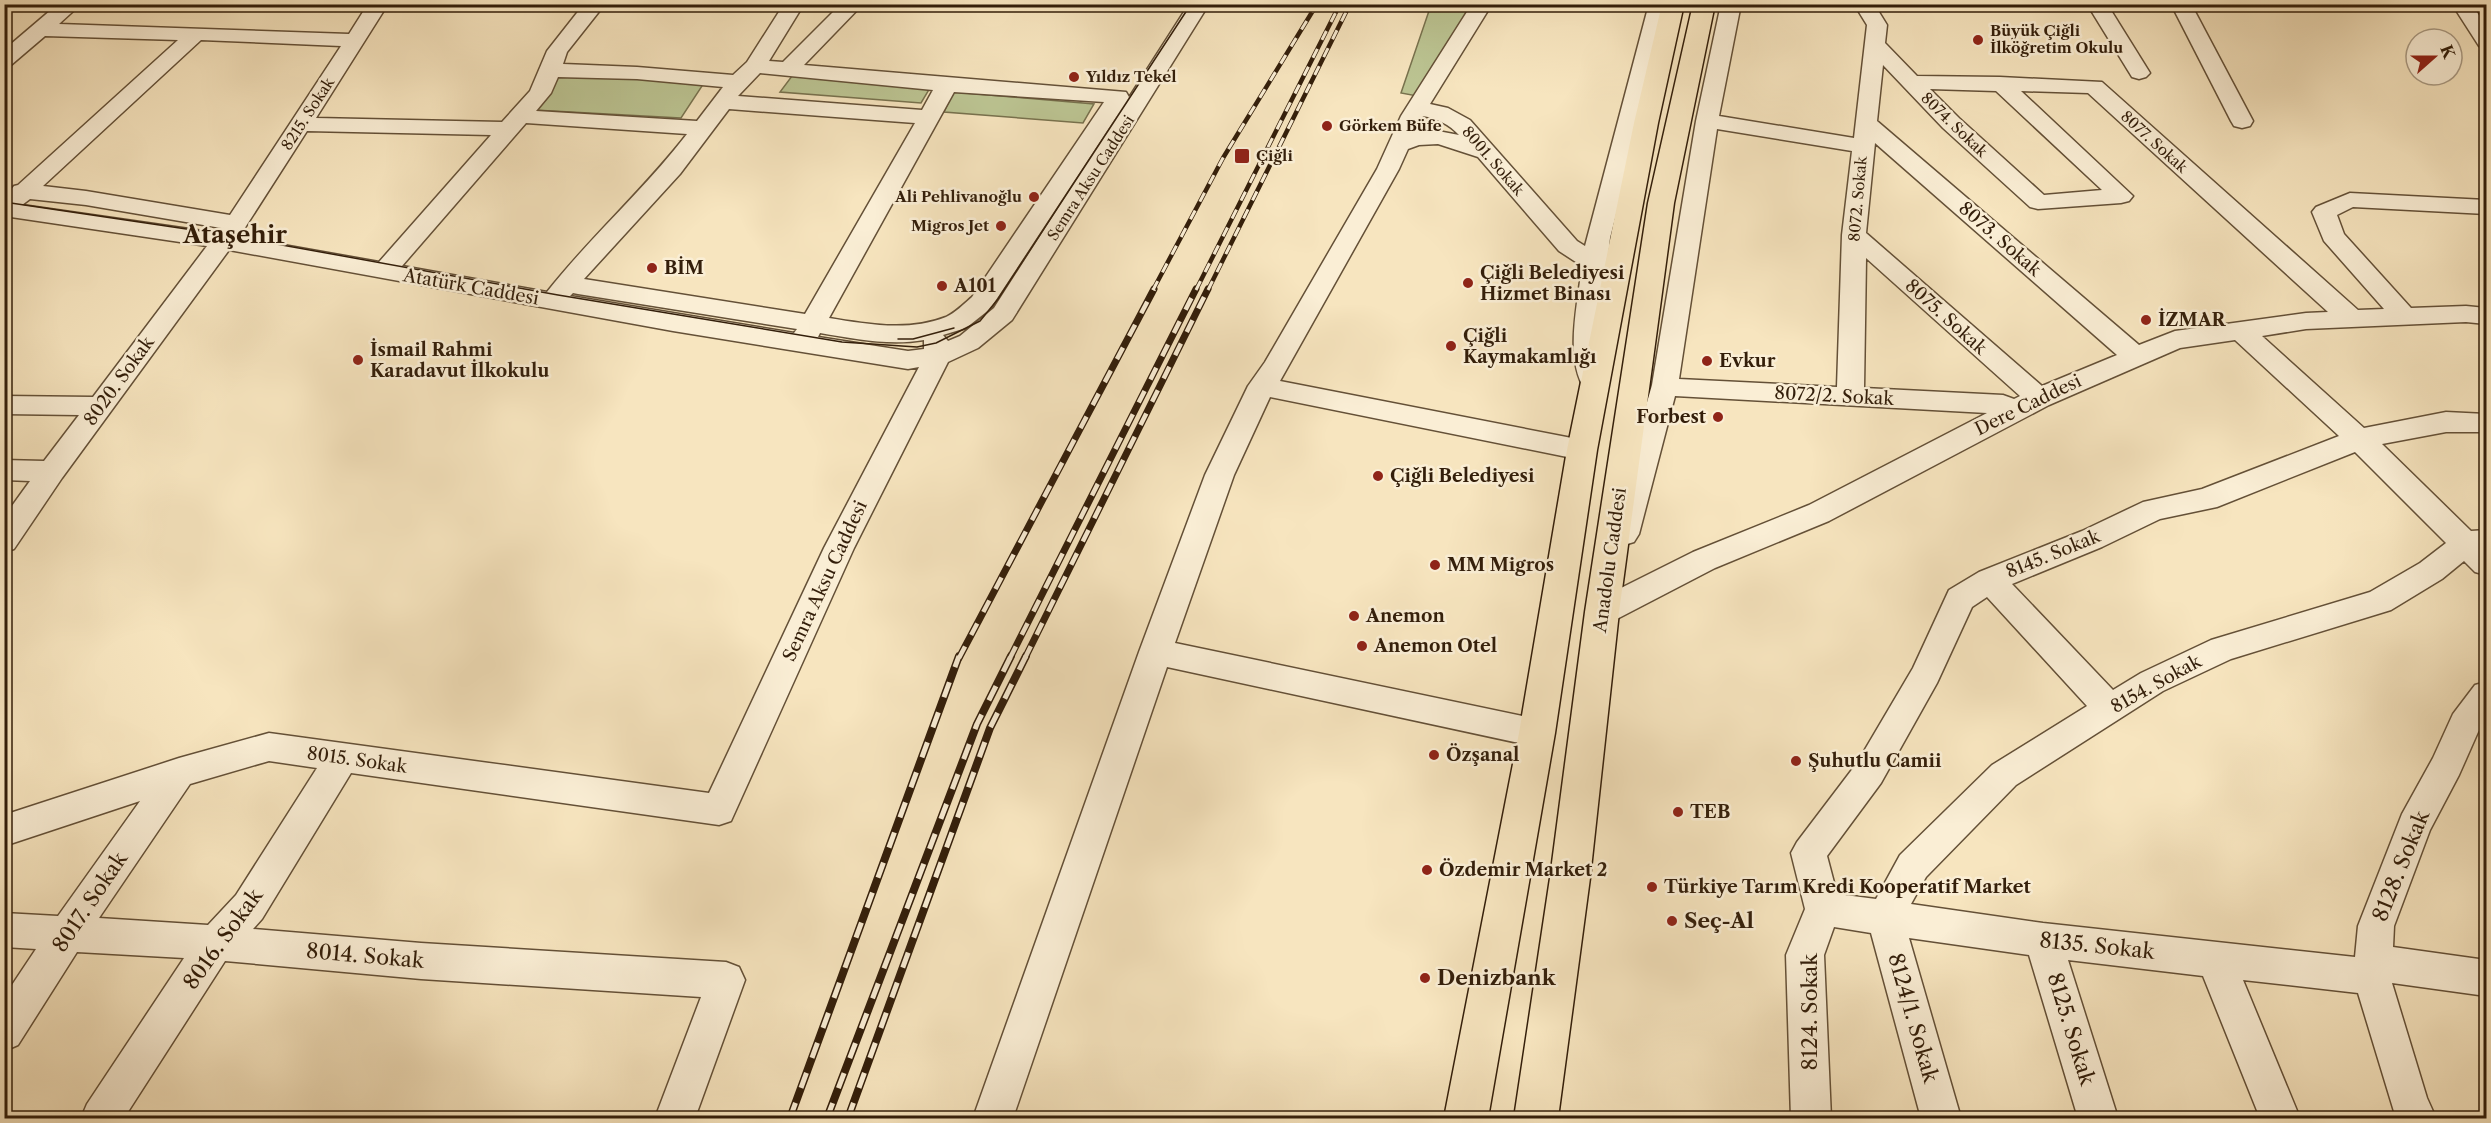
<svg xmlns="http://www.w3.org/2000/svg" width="2491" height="1123" font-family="'Libre Caslon Text',serif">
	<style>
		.green { fill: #bcc593; stroke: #78724e; stroke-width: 1.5 }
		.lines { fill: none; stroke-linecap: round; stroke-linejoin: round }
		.minor-casing { stroke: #645037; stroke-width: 3 }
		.highway-casing { stroke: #331e0a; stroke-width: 3 }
		.minor { fill: #faeed5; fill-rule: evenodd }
		.highway { fill: #f7e5bf; fill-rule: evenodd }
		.tram { stroke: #331e0a; stroke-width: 1.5 }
		.rail-far2-casing { stroke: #331e0a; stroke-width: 4.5 }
		.rail-far1-casing { stroke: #331e0a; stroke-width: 7 }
		.rail-casing { stroke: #331e0a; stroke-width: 8 }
		.rail-far2 { stroke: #faeed5; stroke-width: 3; stroke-dasharray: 10; stroke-linecap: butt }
		.rail-far1 { stroke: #faeed5; stroke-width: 4.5; stroke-dasharray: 13; stroke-linecap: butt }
		.rail { stroke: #faeed5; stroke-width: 5; stroke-dasharray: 16; stroke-linecap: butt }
		.poi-dot { fill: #8f2418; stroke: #faeed5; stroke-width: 2 }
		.labels { text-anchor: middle; stroke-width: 5; stroke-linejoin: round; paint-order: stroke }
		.far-poi-label { font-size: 15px; font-weight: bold; fill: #331e0a; stroke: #faeed5; text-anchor: start }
		.far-street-label { font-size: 15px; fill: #331e0a; stroke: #faeed5 }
		.street-label { font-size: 18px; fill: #331e0a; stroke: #faeed5 }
		.poi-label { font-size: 18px; font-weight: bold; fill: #331e0a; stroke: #faeed5; text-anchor: start }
		.near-street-label { font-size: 21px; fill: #331e0a; stroke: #faeed5 }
		.near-poi-label { font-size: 21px; font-weight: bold; fill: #331e0a; stroke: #faeed5; text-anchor: start }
		.district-label { font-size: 24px; font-weight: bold; fill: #331e0a; stroke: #faeed5 }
	</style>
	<rect width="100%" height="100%" fill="#f7e5bf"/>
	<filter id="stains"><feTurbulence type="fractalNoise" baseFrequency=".00333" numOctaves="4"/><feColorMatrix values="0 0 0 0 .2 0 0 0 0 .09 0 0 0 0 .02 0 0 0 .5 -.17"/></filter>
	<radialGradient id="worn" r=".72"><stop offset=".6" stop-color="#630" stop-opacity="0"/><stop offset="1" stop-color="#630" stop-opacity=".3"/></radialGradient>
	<!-- green -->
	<g class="green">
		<path d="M1431 5H1473L1417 96 1401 93Z"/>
		<path d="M558 74 704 83 681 118 534 110Z"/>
		<path d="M792 76 930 88 921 103 780 92Z"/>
		<path d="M953 92 1094 104 1083 123 944 112Z"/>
	</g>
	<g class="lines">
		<defs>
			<g id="minor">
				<path d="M58 4H81L59 24 349 34 368 4H388L316 118 502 122 530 91 547 51 584 4H605L567 52 563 64 637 67 733 75 747 62 784 4H804L769 61 783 62 841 4H863L804 65 1126 92 1129 97 1126 102 990 309 966 328 943 335 948 341 960 336 994 308 1189 4H1209L1012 320 978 348 948 362 854 548 731 821 719 825 351 773 262 919 253 929 421 943 726 962 739 967 745 980 695 1118H655L701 997 421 979 225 961 124 1118H81L87 1104 184 958 77 952 18 1045 4 1051V997L36 949 4 947V913L58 916 140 801 4 846V815L179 758 269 733 709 793 824 548 919 367 908 369 673 331 229 250 62 478 14 549 4 552V517L30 481 4 480V460L44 461 79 415 4 414V396L93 397 207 246 4 216V202H7L4 199 14 186 18 185 178 40 45 36 11 65 4 67V50ZM201 40 341 46 230 215 86 191 43 186ZM760 73 933 90 922 110 738 96ZM558 77 637 79 723 87 697 121 536 111 551 93ZM954 92 1104 102 972 297C964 304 955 313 946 317 908 332 867 324 829 318ZM729 109 915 123 805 314 584 279 680 174ZM526 123 687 134C644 190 591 236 547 292L402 266ZM307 131 491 135 379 262 239 237ZM30 199 86 205 221 228 217 233 22 205ZM573 293 578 294 797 329 794 333 570 296ZM820 333C855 339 890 346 924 340V349L908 351 818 337ZM269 761 317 768 236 895 208 925 99 918 190 784Z"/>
				<path d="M1472 4H1492L1430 104 1448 108 1470 120 1577 241 1585 246 1649 4H1669L1610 238 1599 342 1607 384 1603 390 1594 393 1585 390C1564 357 1578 303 1582 266L1559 251 1478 157 1438 144 1419 145 1408 149 1399 169 1280 381 1582 440 1592 443 1596 450 1592 457 1582 460 1270 397 1234 475 1175 643 1537 719 1549 723 1554 733 1549 743 1537 747 1167 667 1013 1118H973L1139 652 1205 475 1248 386 1265 362 1377 169 1401 116ZM1423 116C1436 118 1450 125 1459 135L1438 131 1416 132Z"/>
				<path d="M1721 4H1741L1719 116 1854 138 1867 25 1854 4H1874L1887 25 1885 43 1917 76 2000 77 2102 82 2358 310 2384 309 2324 241 2312 212 2316 207 2350 193 2486 200V214L2353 207 2337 215 2344 234 2411 308 2466 306 2486 308V324L2466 322 2306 329 2262 336 2364 428 2446 412 2486 414V432H2446L2382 444 2471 531 2486 530V575L2475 572 2464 561 2442 579 2391 610 2231 659 2163 691 2016 785 1926 877 1911 904 2043 923 2355 957 2358 926 2402 814 2433 758 2453 714 2475 685 2486 682V720L2478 732 2459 775 2430 830 2394 926 2393 947 2486 960V996L2392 983 2427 1098 2436 1118H2396L2358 993 2243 980 2300 1118H2260L2203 976 2068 960 2118 1118H2078L2029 955 1909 938 1961 1118H1921L1871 933 1834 927 1824 955 1831 1118H1791L1786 955 1805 909 1791 853 1797 842 1857 763 1913 668 1949 590 1979 572 2082 531 2143 502 2202 489 2339 436 2235 340 2180 348 2049 405 1829 521 1715 568 1613 621 1602 624 1591 621 1587 612 1591 603 1693 552 1809 505 1987 413 1675 396 1639 534 1634 542 1624 545 1614 542 1609 534 1652 385 1696 121ZM1883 65 1943 128 2030 207 2038 209 2121 203 2129 201 2133 196 2021 91 2088 93 2328 312 2306 313 2175 331 2139 345 1877 121ZM1930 89 1996 91 2102 190 2044 195 1959 118ZM1717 129 1852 151 1842 235 1837 387 1679 379ZM1875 143 2117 355 2042 386 1866 233ZM1866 258 2020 396 2014 399 2003 395 1864 388ZM2355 452 2446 543 2420 563 2370 592 2211 640 2141 673 2113 690 2012 584 2102 547 2160 519 2217 507ZM1987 597 2087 706 1992 765 1900 855 1876 899 1837 894 1827 856 1881 783 1937 683 1972 607Z"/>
				<path d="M2087 4H2107L2150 73 2146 77 2139 79 2132 77Z"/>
				<path d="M2171 4H2191L2253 121 2250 126 2242 128 2234 126 2231 121Z"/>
				<path d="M2452 4H2472L2486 27V48L2479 46Z"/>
			</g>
			<g id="highway">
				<path d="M1662 4H1684L1658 123 1597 450 1555 733 1488 1118H1444L1519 733 1567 450 1634 123Z"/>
				<path d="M1693 4H1715L1674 203 1619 612 1590 878 1558 1118H1514L1550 878 1585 612 1648 203Z"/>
			</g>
		</defs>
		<!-- minor casing -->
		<use href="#minor" class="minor-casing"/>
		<!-- highway casing -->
		<use href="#highway" class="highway-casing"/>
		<!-- minor -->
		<use href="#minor" class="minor"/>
		<!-- highway -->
		<use href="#highway" class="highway"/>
		<!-- tram -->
		<g class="tram">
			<path d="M4 202 227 235 558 295 842 342 917 347 936 343 980 321 998 299 1191 4"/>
			<path d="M898 339H913L954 328"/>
		</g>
		<defs>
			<g id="rail-far2">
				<path d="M1153 290 1223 158 1317 4"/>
				<path d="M1196 290 1340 4"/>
				<path d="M1208 290 1350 4"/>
			</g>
			<g id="rail-far1">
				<path d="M959 658 1154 289"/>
				<path d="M1010 658 1196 289"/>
				<path d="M1025 658 1208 289"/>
			</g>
			<g id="rail">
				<path d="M790 1118 959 656"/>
				<path d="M827 1118 977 724 1011 656"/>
				<path d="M848 1118 990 728 1026 656"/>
			</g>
		</defs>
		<!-- rail-far2 casing -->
		<use href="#rail-far2" class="rail-far2-casing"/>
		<!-- rail-far1 casing -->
		<use href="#rail-far1" class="rail-far1-casing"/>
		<!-- rail casing -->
		<use href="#rail" class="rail-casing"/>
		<!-- rail-far2 -->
		<use href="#rail-far2" class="rail-far2"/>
		<!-- rail-far1 -->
		<use href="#rail-far1" class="rail-far1"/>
		<!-- rail -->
		<use href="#rail" class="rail"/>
	</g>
	<!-- markers -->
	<g class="poi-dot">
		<circle cx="1978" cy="40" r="6"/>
		<circle cx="1074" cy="77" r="6"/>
		<circle cx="1327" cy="126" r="6"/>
		<rect x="1234" y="148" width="16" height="16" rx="3"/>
		<circle cx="1034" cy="197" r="6"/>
		<circle cx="1001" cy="226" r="6"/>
		<circle cx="652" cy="268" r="6"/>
		<circle cx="1468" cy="283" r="6"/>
		<circle cx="942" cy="286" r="6"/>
		<circle cx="2146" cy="320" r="6"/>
		<circle cx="1451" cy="346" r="6"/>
		<circle cx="358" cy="360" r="6"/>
		<circle cx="1707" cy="361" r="6"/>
		<circle cx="1718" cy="417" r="6"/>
		<circle cx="1378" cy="476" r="6"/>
		<circle cx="1435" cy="565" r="6"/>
		<circle cx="1354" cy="616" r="6"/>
		<circle cx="1362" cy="646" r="6"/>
		<circle cx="1434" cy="755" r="6"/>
		<circle cx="1796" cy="761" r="6"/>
		<circle cx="1678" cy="812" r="6"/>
		<circle cx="1427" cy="870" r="6"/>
		<circle cx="1652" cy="887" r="6"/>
		<circle cx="1672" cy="921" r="6"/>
		<circle cx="1425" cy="978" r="6"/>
	</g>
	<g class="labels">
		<!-- far-poi labels -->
		<g class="far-poi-label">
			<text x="1990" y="36">Büyük Çiğli<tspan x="1990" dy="17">İlköğretim Okulu</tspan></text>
			<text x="1086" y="82">Yıldız Tekel</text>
			<text x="1339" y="131">Görkem Büfe</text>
			<text x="1256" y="161">Çiğli</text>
			<text x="1022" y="202" text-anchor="end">Ali Pehlivanoğlu</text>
			<text x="989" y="231" text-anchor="end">Migros Jet</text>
		</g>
		<!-- far-street labels -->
		<g class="far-street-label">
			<text transform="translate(308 114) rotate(-57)" y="5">8215. Sokak</text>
			<text transform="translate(1954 125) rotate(44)" y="5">8074. Sokak</text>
			<text transform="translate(2154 142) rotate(42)" y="5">8077. Sokak</text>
			<text transform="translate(1493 161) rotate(49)" y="5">8001. Sokak</text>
			<text transform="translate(1091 178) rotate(-57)" y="5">Semra Aksu Caddesi</text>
			<text transform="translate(1858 199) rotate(-85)" y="5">8072. Sokak</text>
		</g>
		<!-- street labels -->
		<g class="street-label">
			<text transform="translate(2000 239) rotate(41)" y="6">8073. Sokak</text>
			<text transform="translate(471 287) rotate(10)" y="6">Atatürk Caddesi</text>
			<text transform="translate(1946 317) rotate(42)" y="6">8075. Sokak</text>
			<text transform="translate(119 381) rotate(-54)" y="6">8020. Sokak</text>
			<text transform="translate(1834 396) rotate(3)" y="6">8072/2. Sokak</text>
			<text transform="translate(2028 405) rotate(-26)" y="6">Dere Caddesi</text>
			<text transform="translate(2053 554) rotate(-22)" y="6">8145. Sokak</text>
			<text transform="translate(1610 560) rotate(-82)" y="6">Anadolu Caddesi</text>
			<text transform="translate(825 581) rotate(-65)" y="6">Semra Aksu Caddesi</text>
			<text transform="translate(2156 684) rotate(-29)" y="6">8154. Sokak</text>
			<text transform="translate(357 760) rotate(8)" y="6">8015. Sokak</text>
		</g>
		<!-- poi labels -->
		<g class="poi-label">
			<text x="664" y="274">BİM</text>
			<text x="1480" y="279">Çiğli Belediyesi<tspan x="1480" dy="21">Hizmet Binası</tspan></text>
			<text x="954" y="292">A101</text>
			<text x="2158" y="326">İZMAR</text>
			<text x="1463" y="342">Çiğli<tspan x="1463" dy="21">Kaymakamlığı</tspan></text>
			<text x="370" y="356">İsmail Rahmi<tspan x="370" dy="21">Karadavut İlkokulu</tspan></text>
			<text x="1719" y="367">Evkur</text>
			<text x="1706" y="423" text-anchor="end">Forbest</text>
			<text x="1390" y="482">Çiğli Belediyesi</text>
			<text x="1447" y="571">MM Migros</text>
			<text x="1366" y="622">Anemon</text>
			<text x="1374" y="652">Anemon Otel</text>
			<text x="1446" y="761">Özşanal</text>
			<text x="1808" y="767">Şuhutlu Camii</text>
			<text x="1690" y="818">TEB</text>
			<text x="1439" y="876">Özdemir Market 2</text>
			<text x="1664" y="893">Türkiye Tarım Kredi Kooperatif Market</text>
		</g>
		<!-- near-street labels -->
		<g class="near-street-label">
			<text transform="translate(2401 866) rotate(-68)" y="7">8128. Sokak</text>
			<text transform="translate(90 902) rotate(-56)" y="7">8017. Sokak</text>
			<text transform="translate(223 939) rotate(-54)" y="7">8016. Sokak</text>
			<text transform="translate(2097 946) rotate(6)" y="7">8135. Sokak</text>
			<text transform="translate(365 956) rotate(5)" y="7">8014. Sokak</text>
			<text transform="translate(1810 1012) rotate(-90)" y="7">8124. Sokak</text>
			<text transform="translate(1913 1018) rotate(74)" y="7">8124/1. Sokak</text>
			<text transform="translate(2071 1029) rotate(73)" y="7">8125. Sokak</text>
		</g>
		<!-- near-poi labels -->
		<g class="near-poi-label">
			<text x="1684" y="928">Seç-Al</text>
			<text x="1437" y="985">Denizbank</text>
		</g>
		<!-- district labels -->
		<g class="district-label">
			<text x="235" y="243">Ataşehir</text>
		</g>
	</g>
	<!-- margin -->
	<rect width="2491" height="1123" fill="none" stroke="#f7e5bf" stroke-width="24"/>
	<rect x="6" y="6" width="2479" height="1111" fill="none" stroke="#331e0a" stroke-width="3"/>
	<rect x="12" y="12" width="2467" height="1099" fill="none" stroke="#331e0a" stroke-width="1.5"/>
	<!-- north arrow -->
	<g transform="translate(2434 57) rotate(69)"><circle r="28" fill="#faeed5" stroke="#aa9b84" stroke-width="1.5"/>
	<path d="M0-4.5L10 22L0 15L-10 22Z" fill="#8f2418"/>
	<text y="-9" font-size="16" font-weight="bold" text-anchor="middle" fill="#331e0a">K</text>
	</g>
	<rect width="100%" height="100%" filter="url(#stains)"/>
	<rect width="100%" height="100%" fill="url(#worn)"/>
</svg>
